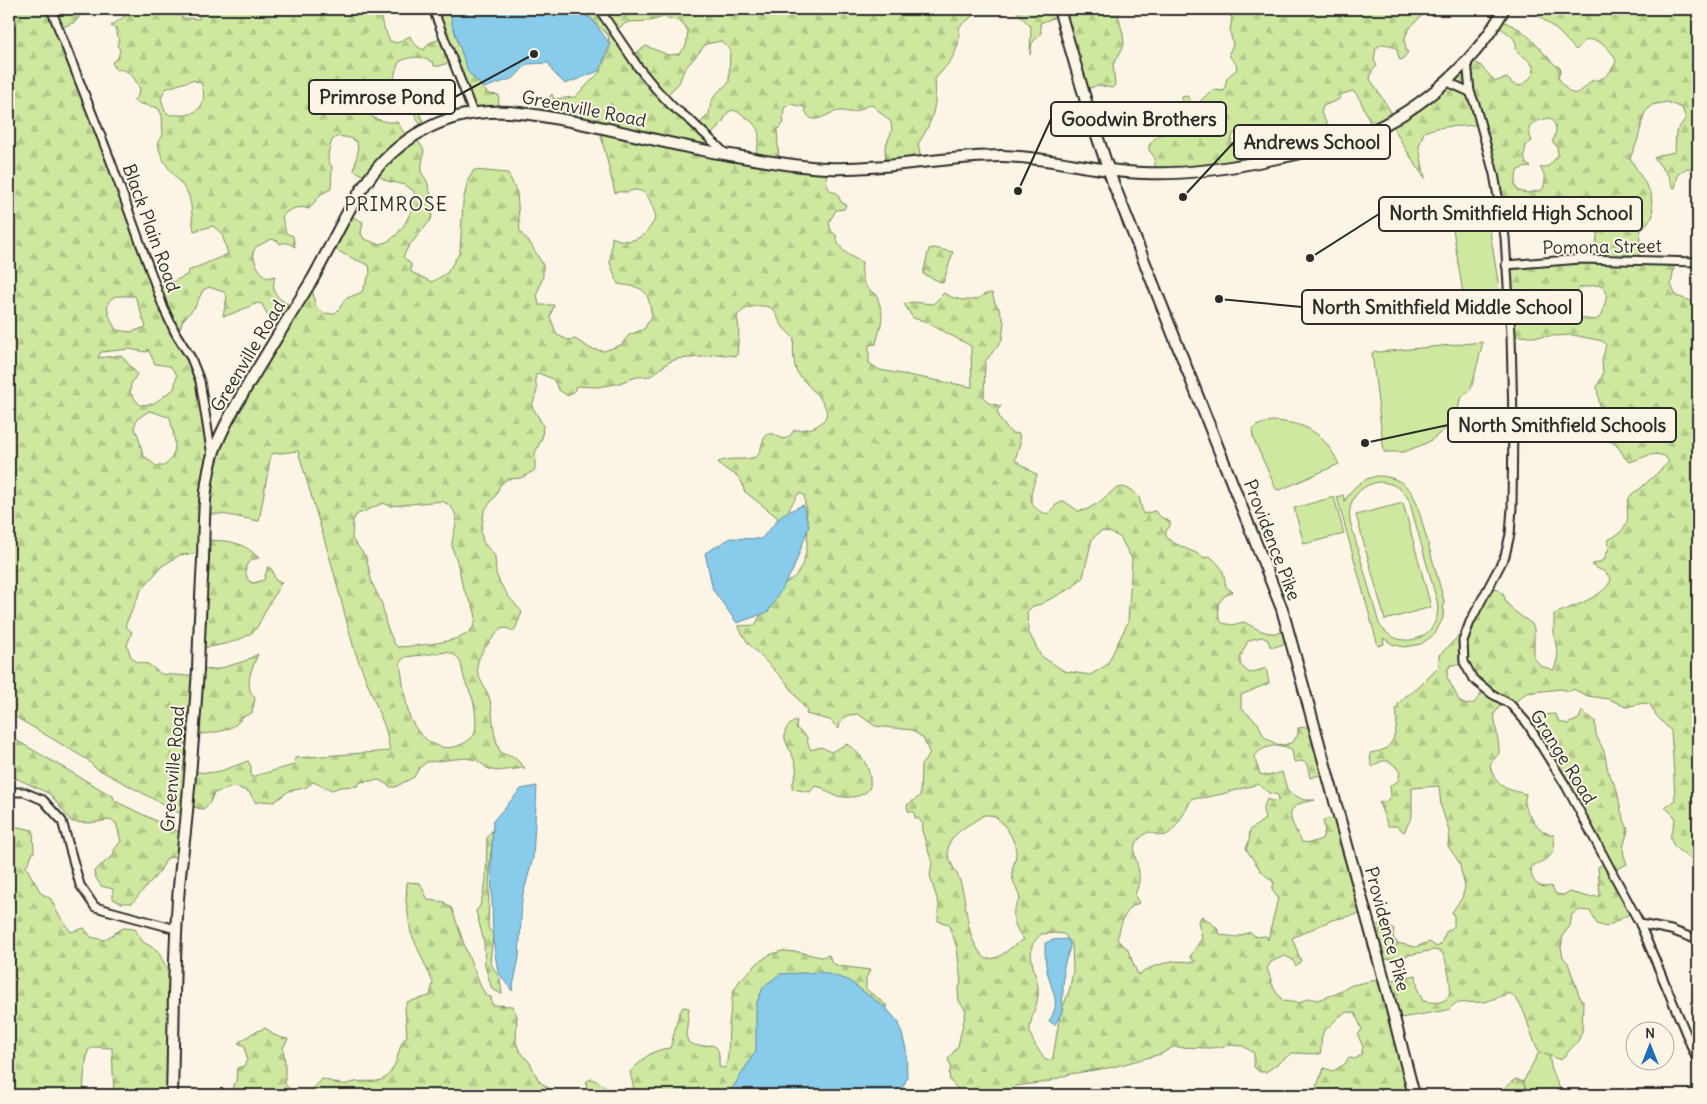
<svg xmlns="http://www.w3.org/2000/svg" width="1707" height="1104" font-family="Delius,sans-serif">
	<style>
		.green { fill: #cee99f; stroke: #7c8a65; fill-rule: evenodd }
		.forest { fill: url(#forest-firs); stroke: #7c8a65; fill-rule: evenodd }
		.water { fill: #89cbea; stroke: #638b9e }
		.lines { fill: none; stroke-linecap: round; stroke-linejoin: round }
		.minor-casing { stroke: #2b2b2b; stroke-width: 11 }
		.secondary-casing { stroke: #2b2b2b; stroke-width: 14 }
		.minor { stroke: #fcf5e5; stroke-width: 7 }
		.secondary { stroke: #fcf5e5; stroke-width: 10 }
		.labels { text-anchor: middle; stroke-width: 4; stroke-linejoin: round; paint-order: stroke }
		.street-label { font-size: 18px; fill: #2b2b2b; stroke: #fcf5e5 }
		.neighbourhood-label { font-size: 19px; letter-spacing: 1px; fill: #2b2b2b; stroke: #fcf5e5 }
		.leader { fill: none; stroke: #2b2b2b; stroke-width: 2 }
		.callout-dot { fill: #2b2b2b; stroke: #fcf5e5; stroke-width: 2 }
		.callout { fill: #fcf5e5; stroke: #2b2b2b; stroke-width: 2 }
		.callout-label { font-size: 19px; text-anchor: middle; font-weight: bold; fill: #2b2b2b }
	</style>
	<defs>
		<pattern id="forest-firs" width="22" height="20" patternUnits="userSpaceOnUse" patternTransform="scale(1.25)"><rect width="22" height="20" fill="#cee99f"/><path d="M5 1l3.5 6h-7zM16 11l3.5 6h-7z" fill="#b1c889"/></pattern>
	</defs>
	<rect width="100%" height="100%" fill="#fcf5e5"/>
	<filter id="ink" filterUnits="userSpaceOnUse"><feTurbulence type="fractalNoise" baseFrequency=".02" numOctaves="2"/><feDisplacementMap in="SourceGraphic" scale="10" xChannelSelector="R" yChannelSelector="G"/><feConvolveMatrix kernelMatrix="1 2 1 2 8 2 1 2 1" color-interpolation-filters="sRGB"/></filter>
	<g filter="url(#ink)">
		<!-- green -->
		<g class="green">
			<path d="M1489 224 1500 295 1464 301 1453 229Z"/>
			<path d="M1482 342V346L1471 389 1460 399 1457 417 1450 425 1430 441 1422 445 1404 452H1384L1372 353 1375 351 1379 352Z"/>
			<path d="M1271 421C1306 422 1323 432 1339 464L1287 487 1279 490 1276 489 1254 440 1252 431 1256 426Z"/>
			<path d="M1377 476C1397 476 1411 486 1417 504L1444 601 1443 618 1435 634 1421 644 1404 647 1392 644 1383 638 1384 644 1378 646 1337 497 1343 495 1345 501C1352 487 1362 479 1377 476ZM1378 482C1392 482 1402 488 1409 500L1437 601C1444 638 1399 655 1379 624L1350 521C1347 501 1358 486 1378 482Z"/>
			<path d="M1334 497 1344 534 1304 544 1294 508Z"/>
			<path d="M1403 503 1431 607 1385 620 1356 515Z"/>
			<path d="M1539 1052 1549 1055 1552 1072 1563 1095H1529L1523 1082Z"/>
		</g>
		<!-- forest -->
		<g class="forest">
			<path d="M9 9H80L82 14 75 22 60 28 158 286 172 282 187 275 188 271 228 254 222 234 213 226 194 231C192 221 192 200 187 192 176 175 160 164 158 142L163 135 162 115 158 108 137 103 133 100 137 98 140 89C135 79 129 67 116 70L112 62 118 58 120 50 117 45 119 40 115 28 111 26 128 14 129 9H177V12L182 18 199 19 200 9H388L381 15 382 23 390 41 397 43 410 36C412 42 418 48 424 50L429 43 443 38 433 9H452L478 74 482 88 489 94 499 95 498 110 473 112 453 61 440 66H434L433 62C419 56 413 55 399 62 393 76 393 80 399 94L410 99 420 100 419 113 426 127 422 129C413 107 401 91 374 97L371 107 373 118 387 122H397L408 139 415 136 424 150 421 172 427 181 434 207 431 220 408 247 403 257 411 264V272L432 282 447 273 460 252 463 202 468 180 474 170 508 173 517 193 520 232 530 243 543 265V276L537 294 539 305H554L550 317 557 335 568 340 575 339 591 349 604 351 621 345 629 335 644 329 652 316C647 288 646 288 618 284L610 263 612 237C633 247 647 236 656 217 652 206 649 190 635 190 632 190 630 192 627 192 622 192 620 191 615 193L599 127 542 114 545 99 550 97 552 94 554 99 575 97 600 72 610 48 608 35 584 12 576 9H981L959 27C961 51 950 62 935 79 937 107 933 121 918 144L921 160 886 165 885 147 892 131 891 122 871 104C866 106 858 112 852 112 848 113 844 110 840 111 825 112 811 131 804 107L790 104 784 108 783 119 784 123 777 130 779 161 826 168C827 180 824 190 837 193L841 202 846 205 844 209 836 210 829 222 831 231 836 235C838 250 849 256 862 262 861 277 862 288 877 295 878 302 882 309 882 315 882 324 878 335 876 344L869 345V363L880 370 972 387 971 346 924 321 913 318 904 304 912 302 933 304 944 293C953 299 966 302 977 299 984 296 981 294 992 293L995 303 999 308 1004 322 1002 340 985 362 984 397 988 403 1001 406 997 411 1001 421 1011 433 1019 434 1020 443 1015 460 1037 475C1030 493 1025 507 1047 514L1056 505 1064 501 1078 511 1086 510 1098 503 1115 489 1123 487 1132 490 1139 497 1143 514 1155 511 1161 517 1170 522V526L1166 531V537C1175 546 1193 550 1205 558L1210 556C1224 569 1223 570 1226 587L1233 592 1224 596 1218 604 1219 618 1222 623 1232 625 1244 622C1261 631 1269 637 1288 630L1291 642 1274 647 1270 646 1268 640 1262 637 1253 639 1247 642C1243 655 1232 662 1250 673L1266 668 1269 683 1241 695V708L1258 723 1264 737 1276 744 1284 745 1293 742 1298 734V728L1314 726 1326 773 1310 778 1307 764 1302 761 1294 762 1292 750C1281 742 1261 746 1254 757L1260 774 1268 776 1282 772 1288 792 1304 800H1315C1310 802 1305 801 1299 804 1281 812 1297 830 1302 842L1310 843 1322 839 1325 830 1323 821 1337 816 1363 913 1332 920 1292 938 1301 961 1296 966 1292 959 1284 956 1271 962 1267 968 1274 989 1283 1001 1299 1003 1309 998 1317 1000 1336 994 1352 985 1381 979 1384 982 1416 975 1418 990 1423 1001C1447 1006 1453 998 1449 975 1447 967 1446 959 1442 952L1434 950 1378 961 1368 928 1387 923 1389 927 1394 929 1393 937 1397 943 1415 947 1429 942 1437 947 1440 945 1446 932 1454 926V917L1452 912 1462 898 1465 887 1459 862 1448 846 1449 831 1441 806 1439 786 1412 788V816L1404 832 1397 826H1388L1379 803 1387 801 1391 795 1390 786 1398 781 1400 773C1393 761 1384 756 1373 767L1371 765 1370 753C1375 752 1381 751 1385 749 1397 741 1398 720 1396 708L1398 709V704L1406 696 1417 689 1439 667V655C1463 635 1475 613 1491 586L1503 593 1506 602 1514 611 1532 624 1534 629V658L1541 666 1554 670 1558 656 1554 635V614C1569 608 1607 596 1611 579L1605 572 1591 565 1604 560 1609 548 1608 540C1641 524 1619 509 1632 494 1635 491 1639 490 1642 487 1651 479 1660 470 1669 462L1665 456C1649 451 1643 459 1629 462 1623 458 1622 450 1616 445 1610 440 1603 441 1599 433L1600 409 1597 387 1603 374 1602 361 1606 345 1603 341 1573 335 1531 337 1511 335 1507 266 1590 258C1591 251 1596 244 1597 238 1597 234 1598 213 1597 209 1589 205 1583 202 1574 206L1572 214 1566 216 1564 220 1554 222 1551 226 1546 227C1540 217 1523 216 1518 227H1504L1480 124C1460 128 1443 124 1424 132L1419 146 1425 179 1406 150 1390 121 1373 129C1368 119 1360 95 1353 91L1342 94 1338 100 1323 106 1321 113 1327 124 1329 145 1266 158C1265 149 1261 128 1249 128 1244 128 1238 132 1233 134L1231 141 1239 164 1155 172V158L1149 150V145L1157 136 1174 130 1180 125 1183 120 1182 97 1187 96 1192 103 1197 104 1212 90 1224 91 1227 78 1237 69 1236 64 1230 57 1229 53 1233 45 1230 31 1232 17 1221 9H1234L1235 10 1250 9H1430C1421 17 1408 26 1405 38 1404 42 1406 47 1406 51L1408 52 1402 60 1399 59 1397 49 1390 45 1382 44 1376 48 1374 60 1377 66 1372 70 1370 79 1394 117 1469 58 1481 66 1493 79 1496 81 1507 78 1513 84 1520 86C1524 84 1527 82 1530 78 1541 66 1524 58 1516 50 1518 37 1507 33 1497 26L1499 19 1521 30 1530 38 1555 65 1561 68 1558 77C1570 96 1575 100 1591 81 1605 80 1609 74 1616 62 1614 51 1597 35 1585 41 1582 43 1579 47 1576 50L1559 32 1530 9H1698V169L1687 168 1678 174 1675 188 1673 187 1668 175 1654 158 1659 155 1675 152 1676 132 1686 118 1682 108 1667 102 1652 105 1645 112 1637 142 1630 158 1651 193 1653 216 1640 232 1639 259 1675 261 1671 285 1676 296 1698 303V861C1687 857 1668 848 1671 833 1673 827 1675 823 1675 817L1665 807 1675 800 1673 758 1671 731 1656 715 1650 704 1643 703 1626 707 1609 699 1588 696 1573 689 1571 691 1560 689 1526 693 1512 705 1503 702 1494 714C1495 721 1500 750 1499 753 1496 758 1491 761 1490 766 1496 788 1506 789 1526 794L1524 805C1530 817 1539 834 1554 835 1556 856 1550 858 1532 866 1529 878 1537 890 1551 886L1556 894 1563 895 1569 892 1589 897 1600 896 1598 867 1606 863 1528 723 1541 715 1555 714 1560 722 1567 724 1579 719 1582 711 1595 721 1596 735 1604 751 1608 771 1617 790 1621 811 1628 830 1623 848 1624 856 1627 864 1614 871 1633 912 1606 927 1597 924 1590 911 1580 910 1572 914 1570 926 1563 935 1561 948 1563 957 1568 963 1581 1001H1583L1582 1032 1578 1041 1561 1060 1539 1052C1536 1045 1533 1039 1531 1033 1525 1015 1524 1006 1510 993L1485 1002 1456 1003 1448 1010 1394 1019 1413 1095H1313L1324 1068 1333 1071 1345 1064 1348 1058 1355 1059 1361 1055 1363 1047 1358 1035 1362 1029 1355 1013 1348 1012C1337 1015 1334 1025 1324 1030 1320 1038 1322 1046 1320 1054L1292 1053 1266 1072H1260L1254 1067V1053L1243 1046 1231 1045 1211 1048 1173 1047 1161 1054 1113 1067 1070 1074 1047 1082 1015 1086 1006 1095H964L950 1081 949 1074 951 1067 948 1059 958 1046 966 1011 959 1001 958 990 961 983 957 948 949 924 938 921 939 905 930 876 932 863 922 831 923 824 918 818H915L914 812 908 811 907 805 920 796 921 765 930 754 923 738 912 730 875 726 858 714 848 715 840 722 839 729 830 720 806 714 807 711 786 682 748 643 738 626 755 625C760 616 773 591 780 586 786 582 791 581 796 575 813 554 807 520 804 495L799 493C791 504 786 516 778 527L777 517 744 491C742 471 728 475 718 462 729 457 745 461 755 457 764 453 760 431 773 434 777 435 779 438 784 439L790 436 794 430C805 430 815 429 823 421 838 406 801 383 796 370 793 360 793 348 794 338 790 334 786 331 783 327 774 314 777 305 758 306 748 307 743 309 737 316L739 329 737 356 716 354 702 357 677 359 669 362 651 376 637 377 616 384 597 387 576 386 574 392 568 396 559 390 553 379 538 373 535 376 537 391 532 406 543 425 542 438 535 453V470L521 478 507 479 500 485 496 495 484 511 481 531 483 542 495 556 496 574 500 583 509 597 522 612 514 632 507 628 500 629C493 639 481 650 478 661 474 676 486 686 490 700 494 718 492 736 501 753L515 758 525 768 496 771 487 768 477 760 465 758 427 762 419 768 414 777 395 787H391L379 780 360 782 358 786 340 787 332 790 313 782 305 788 289 791 274 802 262 801 256 803 249 792 239 788 233 787 214 793 209 804 203 809 187 806 185 816 94 767 88 760 9 713ZM664 17 682 22 688 31 686 46 679 54 668 55 646 46 632 56 615 30 628 22 650 21ZM721 41 730 49 729 82 716 94 711 102 709 114 698 125 665 97 679 83 684 70 706 44ZM192 80 201 83C207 99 203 111 186 115 181 116 175 114 170 115L165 111 161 98 165 89ZM733 110C739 112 742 114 747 118 763 130 760 138 755 156L723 152 710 136 722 123 728 112ZM1549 118C1558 123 1557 134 1552 142L1557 146 1558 155 1549 166 1540 168C1545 175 1547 182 1542 190L1528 193 1518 191 1515 185 1517 171 1522 168 1531 167 1526 164 1524 156 1526 145 1532 141C1524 123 1533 122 1549 118ZM338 136 350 138 357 142 358 151 354 170 369 179 374 173 387 181 405 185 414 191C416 208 400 242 379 244 375 244 369 240 364 239L361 233 363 222 349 215 332 248 354 259 369 265 370 273 362 292 345 299 339 309 334 314 324 313 315 306 313 292 305 289 292 307C279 298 270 295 275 276L267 278C259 272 254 262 253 252L256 247 271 239 278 241 280 244C288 241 289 244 295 247L293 236 286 233 282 217C287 209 300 205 309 209L321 194 331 189 332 167C325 159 329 150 332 140ZM1595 285 1604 286 1607 295 1602 315 1596 320C1592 319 1587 320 1583 318 1572 315 1576 296 1579 288ZM209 287 224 292 227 297 223 316 231 314 258 303 262 304 268 316 283 324 212 452 193 362 177 335 183 320 195 307 203 290ZM116 296H135L146 327 131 332 116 330C111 320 100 302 116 296ZM129 349 147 352 148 349 155 364 170 366 177 375 174 389 153 404 140 405 130 393 131 384 137 374 121 355 98 358 101 352ZM149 411C157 412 161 416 170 417 173 437 182 452 164 466H156L143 455 138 435 134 428 137 419ZM298 451 331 562 354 649 386 730 390 751 295 758 294 765 251 777V767L248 761C226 769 213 777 190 770L194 734C208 734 235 732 242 717L252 713 255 698C243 686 252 668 258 654L245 661 218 669 201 670 188 676 161 674 148 664 137 662 131 657 127 645 132 632 125 626 141 590 162 566 180 555 202 553 199 648C215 647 248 641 257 627 263 617 267 606 274 596 277 591 277 587 282 583L275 580 273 571 268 566 264 580 253 583 248 580C243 568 246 560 259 558 241 540 228 541 204 540L205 514H222L259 521 271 454ZM442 501C448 504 453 507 455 514 459 523 452 534 452 544 452 551 457 558 458 566 460 572 461 578 462 584 466 600 484 613 471 630 461 643 414 646 398 647L394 643 386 624 382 604 372 583 366 557 352 539 353 521 356 515 383 503 390 506ZM1101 531 1109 532 1120 537 1132 559 1128 622 1107 665 1090 675 1064 671 1041 656 1028 631 1027 612 1033 606 1041 604 1073 587 1083 577 1092 539ZM447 652C462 655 461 666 464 678 466 686 471 692 473 700 475 708 477 723 475 731 475 736 470 739 466 742 444 756 423 742 412 722 406 712 402 675 400 662L405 657ZM1451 665H1466L1474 678 1486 688 1474 703 1467 705 1460 702 1447 677 1448 669ZM1258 784 1269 793 1278 795 1279 800 1272 801 1267 799 1263 809 1265 819 1250 830 1249 841 1246 849 1261 871 1274 883 1272 890 1278 898 1268 940 1266 936 1256 937 1250 932 1237 937 1221 935 1216 927 1202 916 1198 921 1202 938 1190 957 1196 962 1171 961 1150 968 1138 975 1127 948 1117 940C1121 926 1123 909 1139 903L1135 896C1136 890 1139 886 1139 881 1141 857 1122 849 1148 832 1154 833 1162 838 1168 834 1176 829 1188 807 1192 798H1202L1222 794ZM984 815C988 815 992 815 996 817 1005 824 1017 842 1016 854 1016 861 1012 866 1012 873 1012 882 1018 890 1020 899 1018 903 1015 906 1014 910 1012 922 1017 930 1024 940 1010 945 1003 960 986 959 964 938 969 910 961 884 958 872 946 860 948 848 950 833 973 823 984 815ZM1054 933 1064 934 1072 944 1073 970 1070 988 1060 1015 1053 1057 1051 1061 1045 1060C1040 1052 1032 1042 1030 1032 1029 1020 1037 1008 1038 995 1040 978 1028 964 1032 946 1033 942 1038 938 1041 934Z"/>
			<path d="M1014 9H1122L1118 15 1123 34 1124 45 1113 65 1115 85 1112 88 1098 85 1084 90 1061 15 1040 23 1041 33 1032 43 1030 55 1031 27Z"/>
			<path d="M934 248 953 252 943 283 923 274 929 249Z"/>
			<path d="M797 720 796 728 807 737 808 744 811 750 821 747 831 752 847 744C860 754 868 762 870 778 870 782 871 786 869 789 860 801 832 799 823 788L815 786 810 792 792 789C792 781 798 774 796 766 792 747 772 733 797 720Z"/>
			<path d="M9 736 114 797 113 800 183 834 181 856 167 858 160 871 132 903H121L113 899V889L101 886 95 876 94 871 114 855V850L121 841 116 823 110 820 89 823 72 822 50 794 9 775Z"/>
			<path d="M9 825 33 830 34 851 26 867 41 893 51 899 57 912 71 932 84 928 91 937 104 940 123 928 135 929 143 942 157 950 175 983 168 1095H114L112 1048 94 1047 88 1050 84 1077 83 1095H9Z"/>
			<path d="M494 828 490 861 488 927 493 935 490 962 500 979 502 994 492 989 485 966 484 942 476 911 480 906 486 881 487 837Z"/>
			<path d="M407 882 420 883 428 900 444 902 452 909 466 950 481 987 487 996 491 997 492 1005 512 1006 517 1016 516 1042 519 1050 530 1063 539 1081 557 1095H233V1084L236 1083 237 1068 244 1066 247 1060 245 1046 238 1043 253 1033 265 1028 270 1031 272 1034 282 1038 288 1039 283 1048 285 1062V1084L291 1091V1093C308 1094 311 1092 322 1079 328 1080 334 1083 340 1084 346 1085 350 1083 355 1082 373 1079 384 1088 395 1064 399 1055 399 1044 407 1036L405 1008 407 1002 430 996 433 983 411 933 406 901Z"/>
			<path d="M782 951 799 952 821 957 829 955 832 963 839 966 870 970 866 978V989L886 1005 900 1048 890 1095H631L634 1089 630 1072C643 1059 650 1050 670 1048 675 1035 675 1019 683 1007L689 1008 686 1035 688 1042C705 1054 721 1030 719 1067L725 1068 728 1056 729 1024 733 992 740 980 759 962 769 955Z"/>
			<path d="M590 1079C599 1080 606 1088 612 1095H588L586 1082Z"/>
			<path d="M1516 1079 1523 1082 1529 1095H1496L1510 1083Z"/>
		</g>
		<!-- water -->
		<g class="water">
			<path d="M450 9H574L592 19 610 44 599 71 565 84 552 71 549 63 527 64 514 78 484 88 468 72 452 24Z"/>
			<path d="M803 505 809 526 793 570 768 612 737 623 713 590 705 553 731 538 761 539 783 514Z"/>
			<path d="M537 786 533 858 522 898 519 958 512 991 498 972 493 940 491 863 493 821 521 789Z"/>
			<path d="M1067 939 1070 943V947L1064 966 1062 1012 1055 1025 1049 1021C1061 1003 1053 994 1048 975 1045 964 1045 954 1045 943L1053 940Z"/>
			<path d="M821 972 848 980 887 1009 899 1023 906 1049 907 1078 899 1095H728L756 1051V1004L764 986 780 974Z"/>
		</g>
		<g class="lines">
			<defs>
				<g id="minor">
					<path d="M51 9 110 159 164 309 176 334 191 358 200 381 212 456"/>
					<path d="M433 9 473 113"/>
					<path d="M599 9 638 67 656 89 673 107 691 121 726 154"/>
					<path d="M1467 60 1470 92 1475 104 1494 174 1505 237 1511 334 1513 420 1512 508 1510 534 1505 556 1470 622 1463 641 1464 662 1473 679 1492 694 1510 704 1527 723 1566 786 1640 924 1698 1062"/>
					<path d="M1445 81 1470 92"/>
					<path d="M1506 265 1581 259 1698 262"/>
					<path d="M9 792H24L43 800 62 821 80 885 95 907 176 929"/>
					<path d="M1640 924 1671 930 1698 940"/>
				</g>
				<g id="secondary">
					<path d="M1059 9 1090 115 1112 180 1282 609 1388 994 1414 1095"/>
					<path d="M172 1095C174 1026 173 956 179 887 181 862 185 836 187 811 191 764 195 716 198 669 199 632 201 596 203 559 204 524 203 485 214 451 223 427 236 405 249 383 270 348 291 314 312 280 333 243 351 199 378 167 392 151 411 136 430 127 481 102 527 113 580 123 630 133 679 147 730 155 762 160 795 167 828 168 886 170 944 156 1002 156 1050 157 1096 172 1144 173 1184 175 1224 169 1263 161 1292 155 1321 150 1348 140 1411 119 1473 67 1504 9"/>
				</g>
			</defs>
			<!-- minor casing -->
			<use href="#minor" class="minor-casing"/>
			<!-- secondary casing -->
			<use href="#secondary" class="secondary-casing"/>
			<!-- minor -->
			<use href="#minor" class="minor"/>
			<!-- secondary -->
			<use href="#secondary" class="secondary"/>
		</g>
	</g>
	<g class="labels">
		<!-- street labels -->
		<g class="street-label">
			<text transform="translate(584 109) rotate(11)" y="6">Greenville Road</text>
			<text transform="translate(151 228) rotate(70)" y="6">Black Plain Road</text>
			<text transform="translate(1602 247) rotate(-1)" y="6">Pomona Street</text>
			<text transform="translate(248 356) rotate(-59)" y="6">Greenville Road</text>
			<text transform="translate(1272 540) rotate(69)" y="6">Providence Pike</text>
			<text transform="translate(1563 757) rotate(58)" y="6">Grange Road</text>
			<text transform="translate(173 769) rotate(-85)" y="6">Greenville Road</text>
			<text transform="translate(1387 929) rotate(75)" y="6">Providence Pike</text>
		</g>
		<!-- neighbourhood labels -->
		<g class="neighbourhood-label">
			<text x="396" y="211">PRIMROSE</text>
		</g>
	</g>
	<!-- callouts -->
	<path class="leader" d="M534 54L455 97M1018 191L1051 119M1183 197L1234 142M1310 258L1379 214M1219 299L1302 307M1365 443L1448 425"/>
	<g class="callout-dot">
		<circle cx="534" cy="54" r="5"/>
		<circle cx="1018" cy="191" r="5"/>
		<circle cx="1183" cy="197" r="5"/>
		<circle cx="1310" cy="258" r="5"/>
		<circle cx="1219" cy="299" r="5"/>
		<circle cx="1365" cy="443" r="5"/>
	</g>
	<g class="callout">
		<rect x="309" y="80" width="146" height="34" rx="5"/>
		<rect x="1051" y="102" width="175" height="34" rx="5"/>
		<rect x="1234" y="125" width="156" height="34" rx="5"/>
		<rect x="1379" y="197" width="263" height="34" rx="5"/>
		<rect x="1302" y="290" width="280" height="34" rx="5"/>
		<rect x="1448" y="408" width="228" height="34" rx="5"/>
	</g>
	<g class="callout-label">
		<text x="382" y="104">Primrose Pond</text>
		<text x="1139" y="126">Goodwin Brothers</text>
		<text x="1312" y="149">Andrews School</text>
		<text x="1511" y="220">North Smithfield High School</text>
		<text x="1442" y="314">North Smithfield Middle School</text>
		<text x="1562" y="432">North Smithfield Schools</text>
	</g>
	<!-- margin -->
	<rect width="1707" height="1104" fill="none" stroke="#fcf5e5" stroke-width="30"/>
	<rect x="15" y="15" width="1677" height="1074" fill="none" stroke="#2b2b2b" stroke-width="2" filter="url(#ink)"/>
	<!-- north arrow -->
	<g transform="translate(1650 1046)"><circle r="24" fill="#fcf5e5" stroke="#a8a49b"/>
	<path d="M0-4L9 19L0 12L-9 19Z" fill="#1f6fb2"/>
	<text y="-8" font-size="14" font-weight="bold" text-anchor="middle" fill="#2b2b2b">N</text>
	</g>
</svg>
